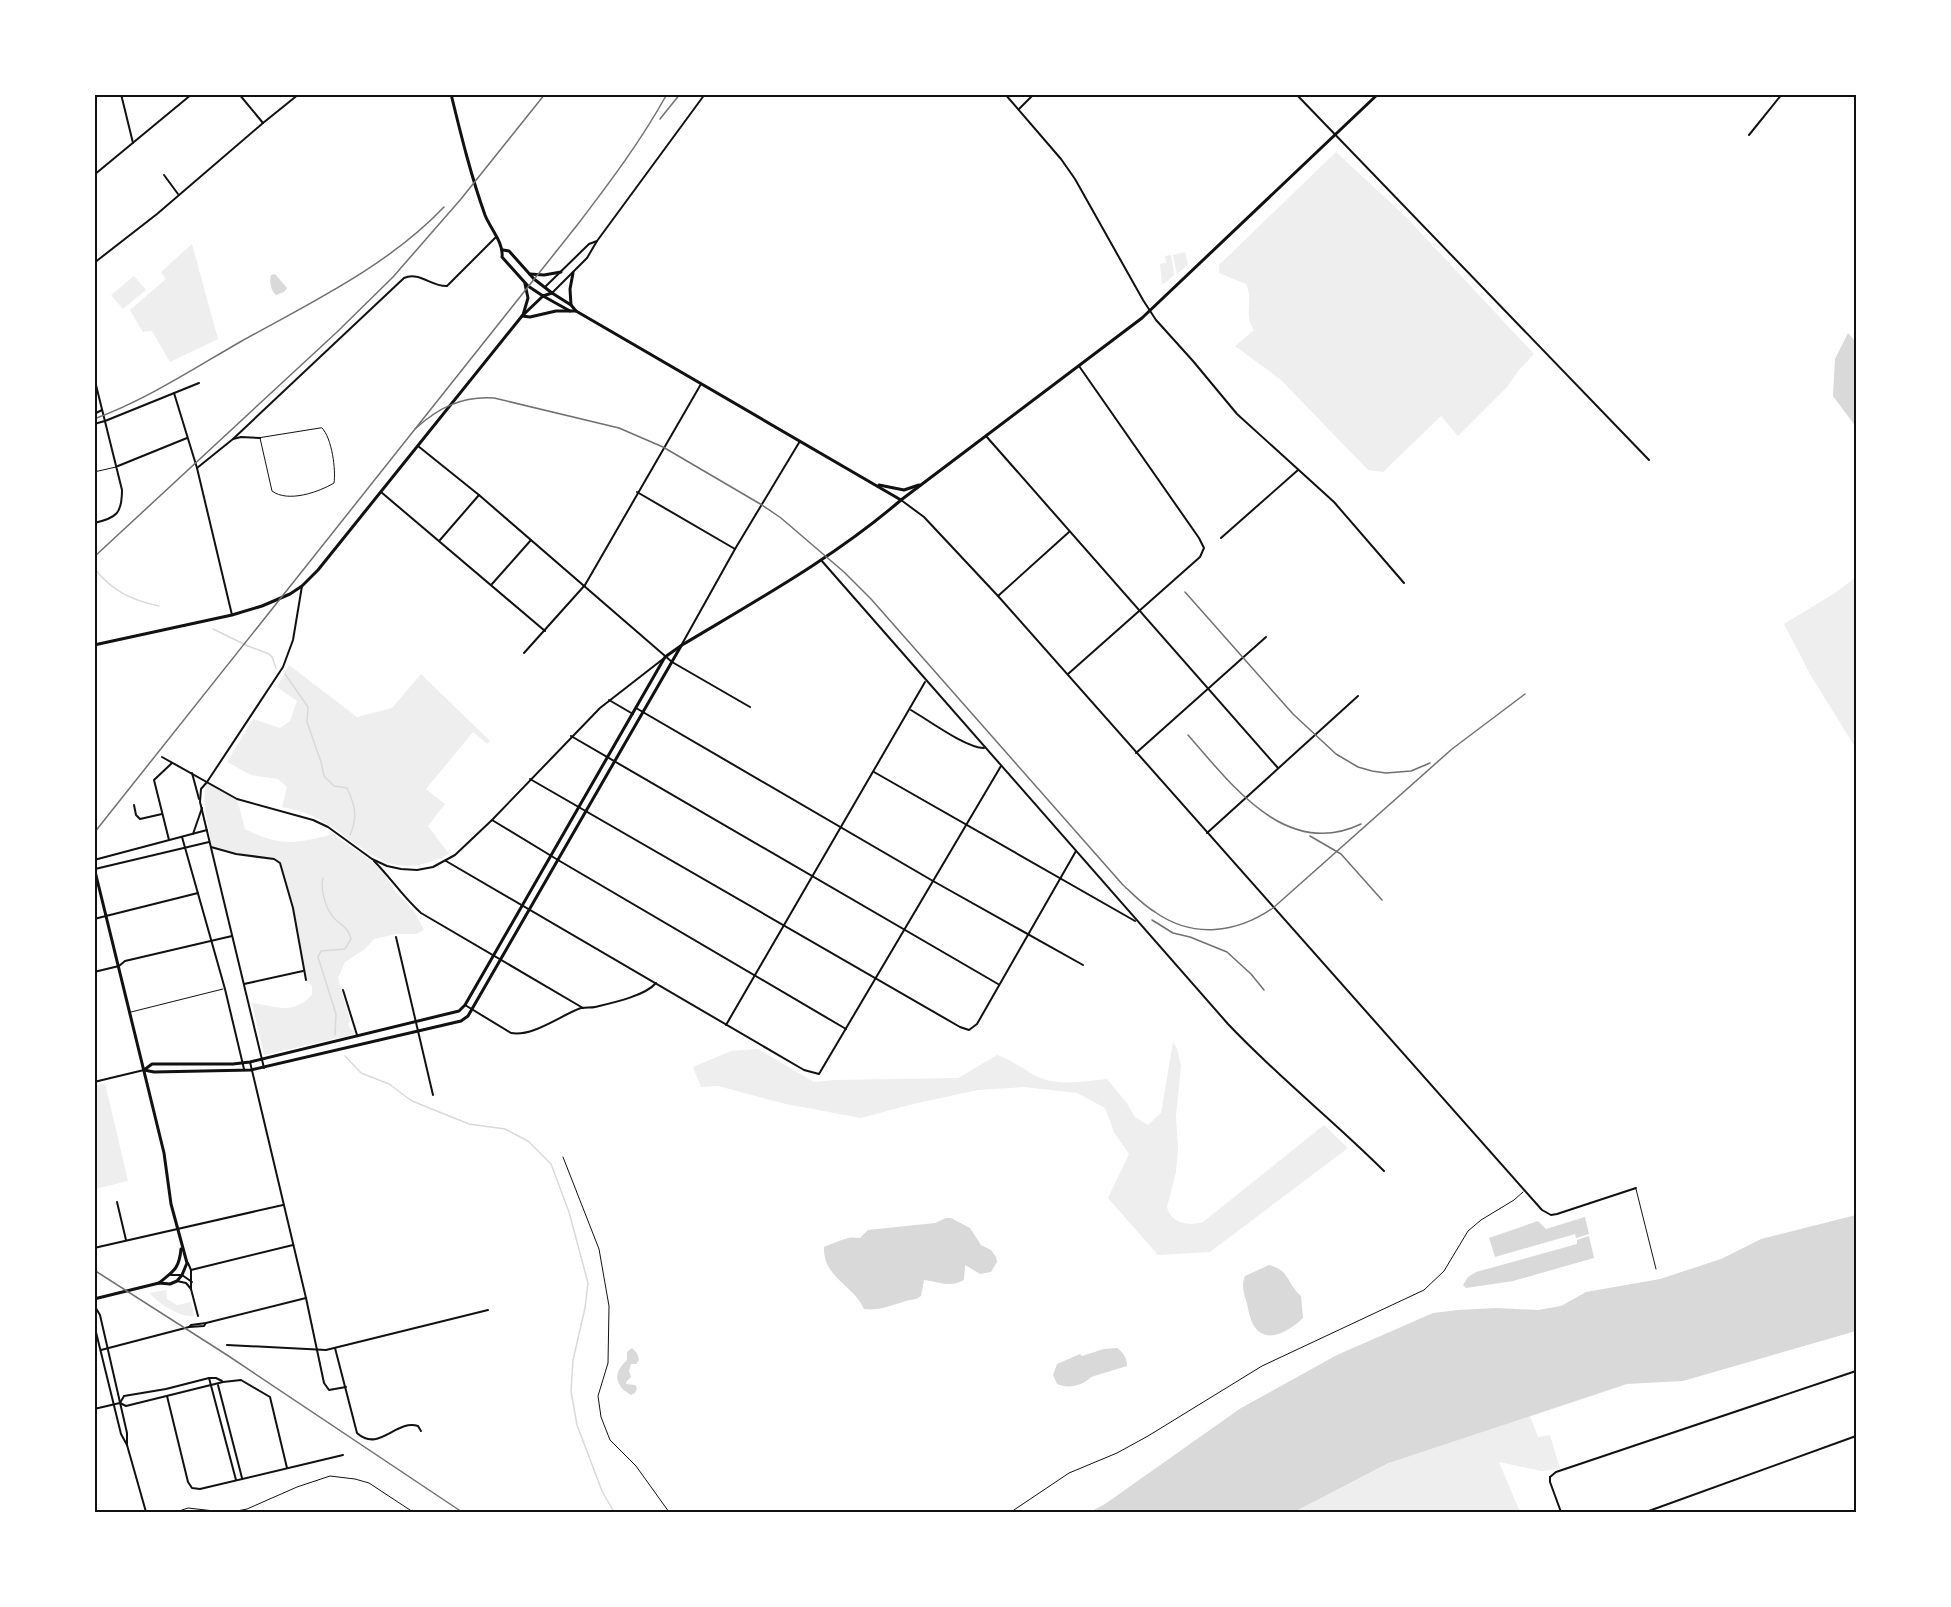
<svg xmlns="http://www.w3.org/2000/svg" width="1951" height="1607" font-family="'Space Grotesk',sans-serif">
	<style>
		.green { fill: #eee }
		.water { fill: #d9d9d9 }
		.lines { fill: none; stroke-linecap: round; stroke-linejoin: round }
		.stream { stroke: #d9d9d9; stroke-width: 1.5 }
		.service { stroke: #111; stroke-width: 1 }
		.minor { stroke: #111; stroke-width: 2 }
		.tertiary { stroke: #111; stroke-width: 2 }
		.secondary { stroke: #111; stroke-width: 3 }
		.primary { stroke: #111; stroke-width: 3 }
		.rail { stroke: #707070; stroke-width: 1.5 }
		.neatline { fill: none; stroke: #111; stroke-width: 2 }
	</style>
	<rect width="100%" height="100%" fill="#fff"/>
	<!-- green -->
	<g class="green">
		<path d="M1336 152 1407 218 1534 354 1519 370 1507 387 1458 436 1441 416 1383 472 1368 470 1281 380 1235 346 1254 330C1243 314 1254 302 1246 284L1219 273V265Z"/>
		<path d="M192 244 218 339 170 362 152 331 143 332 130 310 166 279 161 272Z"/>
		<path d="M1185 252 1188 265 1177 274 1173 255Z"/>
		<path d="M1171 255 1174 275 1165 283 1162 284 1160 264 1166 263 1165 256Z"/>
		<path d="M134 276 146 290 123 309 111 295Z"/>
		<path d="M1856 577V745L1855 747 1810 674 1784 624 1835 593Z"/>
		<path d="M289 665 357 717 392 708 421 674 490 741 487 744 473 732 426 789 445 804 428 826 449 854C391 884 371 851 325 823 312 814 297 810 282 807L287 787 278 779 251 775 227 762 253 719 280 728 290 721 297 701 277 687Z"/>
		<path d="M207 782 237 799 245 829C280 847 296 844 333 834L370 860 383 872 394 890 414 911 424 930 416 934H396L374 939 365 949 345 962 338 978 350 1021 348 1024 350 1029 354 1030 355 1034 264 1055 252 1003C278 1006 291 1016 312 995V986L306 980 294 913 280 862 274 859 236 854 211 847C210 824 200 805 207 782Z"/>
		<path d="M1173 1042 1177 1049 1181 1066 1176 1116 1178 1148 1176 1172 1167 1207C1171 1224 1189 1226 1203 1222L1324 1125 1348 1148 1210 1252 1158 1255 1108 1198 1129 1154 1114 1132 1105 1108 1077 1093 1024 1087 978 1090 913 1104 861 1118 786 1104 718 1086 701 1087 693 1067 731 1051 758 1049 814 1082 834 1080 958 1078 997 1055C1013 1060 1025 1071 1040 1078 1060 1086 1086 1081 1107 1079L1126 1102 1135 1117 1148 1125 1161 1113Z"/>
		<path d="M105 1083 128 1181 95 1189 94 1086Z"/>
		<path d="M166 1290 167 1299 177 1305 191 1302 194 1316C178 1317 160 1304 149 1293Z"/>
		<path d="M1530 1416 1538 1437 1550 1435 1560 1469 1541 1471 1499 1462 1520 1512H1294L1392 1462Z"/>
	</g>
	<!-- water -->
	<g class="water">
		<path d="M275 274 287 288 284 292 276 295C271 291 269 282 271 275Z"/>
		<path d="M1848 333 1856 342V427L1833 396 1835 359Z"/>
		<path d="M1856 1215V1331L1683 1381 1627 1384 1389 1463 1294 1512H1090L1105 1504 1241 1408 1337 1355 1433 1313 1458 1310 1497 1308 1538 1310 1561 1306 1586 1292 1660 1279 1721 1259 1761 1239Z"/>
		<path d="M1585 1217 1589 1234 1576 1238 1575 1234 1495 1257 1489 1238 1538 1221 1546 1229Z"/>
		<path d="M946 1218H951L970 1228 981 1245 991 1250 996 1257 997 1262 991 1272 980 1274 965 1265 964 1280C949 1288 940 1282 924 1280L921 1296C915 1301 910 1299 903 1302 890 1306 878 1311 864 1309 853 1284 823 1278 824 1247 826 1246 846 1238 849 1238 853 1237 856 1238 860 1238L868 1230 935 1223Z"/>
		<path d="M1589 1236 1594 1258 1513 1281 1466 1288 1463 1285 1468 1277 1476 1272 1577 1244V1240Z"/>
		<path d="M1269 1265C1291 1271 1286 1283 1301 1296L1303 1318C1294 1327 1274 1341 1261 1333 1251 1327 1249 1313 1247 1304 1244 1293 1241 1287 1245 1276Z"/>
		<path d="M632 1348 637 1353 639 1360 636 1364H631L629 1371 631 1377 626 1382V1384L635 1385 637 1388 635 1393 631 1395C614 1385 613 1373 627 1360V1352Z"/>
		<path d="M1117 1348C1123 1352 1127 1358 1127 1366L1091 1377C1082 1386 1068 1389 1057 1384L1053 1375 1057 1364 1080 1354 1082 1356 1104 1349Z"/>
	</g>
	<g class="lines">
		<!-- stream -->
		<g class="stream">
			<path d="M94 568C112 591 131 600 159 606"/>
			<path d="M213 629 248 646 269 654 272 657 276 668"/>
			<path d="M285 674 308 707 307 722 321 762 324 776 334 786 347 788C355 805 358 817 350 835"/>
			<path d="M323 878C320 890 326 911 336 920 343 926 349 929 351 939L345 949 321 951 318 957 336 1014 335 1035"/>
			<path d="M345 1056 361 1073 389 1084 412 1101 469 1124 505 1129 528 1141 551 1164 569 1212 588 1283 585 1308 573 1360 571 1391 577 1425 602 1491 614 1512"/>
		</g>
		<!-- service -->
		<g class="service">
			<path d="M322 428C332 438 336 470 334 483 319 492 288 503 272 491L260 438Z"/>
			<path d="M94 472 116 467"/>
			<path d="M131 1012 223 989"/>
			<path d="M563 1157 599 1249 609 1306 608 1363 598 1396 601 1417 610 1440 636 1466 669 1512"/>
			<path d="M1636 1189 1656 1269"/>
			<path d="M176 1512 188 1508 223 1512"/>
			<path d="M232 1512 247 1509 297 1487 330 1476 355 1479 369 1483 413 1512"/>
			<path d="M1011 1512 1069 1473 1117 1453 1148 1436 1262 1366 1424 1290 1444 1271 1468 1231 1481 1220 1514 1200 1523 1192"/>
		</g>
		<!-- minor -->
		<g class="minor">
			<path d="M121 94 133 143"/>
			<path d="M239 94 263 123"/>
			<path d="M1005 94 1061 159 1075 179 1143 300 1156 320 1193 361 1237 414 1334 502 1404 583"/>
			<path d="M1296 94 1649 460"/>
			<path d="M1019 109 1034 94"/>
			<path d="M1749 135 1782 94"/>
			<path d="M94 175 192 94"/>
			<path d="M164 175 178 194"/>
			<path d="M94 263 157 214 263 123 299 94"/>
			<path d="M546 286 589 244 597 241"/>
			<path d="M552 293 587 258 597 241 705 94"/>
			<path d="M94 377 122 490C122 513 117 518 94 523"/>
			<path d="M174 393 197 468 232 615"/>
			<path d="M105 421 199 383"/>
			<path d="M986 436 1278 768"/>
			<path d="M233 439 241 437 260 438"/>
			<path d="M418 446 479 495 672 662 750 707"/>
			<path d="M118 466 187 438"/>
			<path d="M197 468 233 439 404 278C419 271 432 287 447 286L496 237"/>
			<path d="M381 492 545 631"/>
			<path d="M637 492 735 549"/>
			<path d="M901 500 924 517 998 596 1542 1210 1551 1215 1557 1214 1636 1188"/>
			<path d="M1221 538 1298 470"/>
			<path d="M440 540 479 495"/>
			<path d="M821 560 1228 1024C1278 1077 1333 1120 1384 1171"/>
			<path d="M492 584 531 540"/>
			<path d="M998 596 1069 532"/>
			<path d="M682 644 735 549 800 441"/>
			<path d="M524 653 585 585 701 384"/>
			<path d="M1068 674 1200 557 1204 548 1199 538 1079 366"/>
			<path d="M609 700 633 714"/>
			<path d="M636 708 933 881 1083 965"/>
			<path d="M911 710C928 720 966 748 984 748"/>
			<path d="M571 736 998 984"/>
			<path d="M1136 753 1266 637"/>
			<path d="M162 757 237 799 313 820 328 827 372 859 387 866 401 869 417 870 433 867 455 855 492 820 600 708 663 659"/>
			<path d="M874 772 1135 921"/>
			<path d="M530 779 960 1027 969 1030 977 1024 1076 851"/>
			<path d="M207 782 283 667 293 640 302 586"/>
			<path d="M134 805 136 815 140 819 162 814"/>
			<path d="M492 820 558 860 846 1029"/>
			<path d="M1207 833 1358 696"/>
			<path d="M182 837 225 989 244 1069"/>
			<path d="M169 840 154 780 172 763"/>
			<path d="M211 847 236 854 274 859 280 863 293 908 306 980"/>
			<path d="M374 861C391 878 403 897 421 913L583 1008"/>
			<path d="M446 861 804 1070 819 1074 1001 766"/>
			<path d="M94 919 198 893"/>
			<path d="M396 937 433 1095"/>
			<path d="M94 972 119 966 125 961 232 936"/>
			<path d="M244 984 303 971"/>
			<path d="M343 990 357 1035"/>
			<path d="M465 1005 511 1033C533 1037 561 1015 581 1008 586 1007 591 1008 595 1007 612 1003 645 996 656 983"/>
			<path d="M726 1025 925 682"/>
			<path d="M250 1062 306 1298 324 1383 329 1390 346 1387"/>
			<path d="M94 1082 144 1070"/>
			<path d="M117 1202 126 1240"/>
			<path d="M94 1248 283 1205"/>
			<path d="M188 1263 191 1270V1289L198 1316"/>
			<path d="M191 1270 293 1245"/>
			<path d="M171 1275H182L192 1282"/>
			<path d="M177 1281 186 1283 191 1289"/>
			<path d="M94 1305 100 1315 127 1433V1445"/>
			<path d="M94 1324 121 1434 127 1445 146 1512"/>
			<path d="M189 1327 204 1326 206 1323"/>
			<path d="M227 1345 326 1350 488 1310"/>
			<path d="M335 1348 357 1433C379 1453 396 1419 418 1426L421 1431"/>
			<path d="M101 1350 189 1327 191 1325 206 1323 306 1298"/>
			<path d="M209 1378 236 1480"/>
			<path d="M218 1385 242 1478"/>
			<path d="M167 1396 188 1482 192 1488 200 1489 343 1455"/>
			<path d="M120 1403 124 1396 166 1389 209 1378H216L222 1381"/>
			<path d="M94 1409 120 1403 126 1406 223 1382 241 1380 270 1397 287 1468"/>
			<path d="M1550 1477 1556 1472 1856 1371"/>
			<path d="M1550 1477V1482L1561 1512"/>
			<path d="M1646 1512 1856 1436"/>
			<path d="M1840 1512 1856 1511"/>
		</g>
		<!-- tertiary -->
		<g class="tertiary">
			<path d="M94 414 102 410"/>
			<path d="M94 424 105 421"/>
			<path d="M192 773 199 799"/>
			<path d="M207 782 201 789 200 802 264 1068"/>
			<path d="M193 834 202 808"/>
			<path d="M94 860 207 830"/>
			<path d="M95 869 209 842"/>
		</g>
		<!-- secondary -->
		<g class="secondary">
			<path d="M552 293 571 305 576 311 901 500"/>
			<path d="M543 296 570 311H576"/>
			<path d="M571 305 570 289 573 273"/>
			<path d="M879 485 904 490 919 485"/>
			<path d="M94 867 164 1153 171 1204 187 1263 182 1275 177 1281 170 1284 159 1283 94 1299"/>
			<path d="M144 1070 152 1064H233L250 1062 459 1011 465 1005 665 657 682 645C757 600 835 557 901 500L1142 318 1378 94"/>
			<path d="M144 1070 154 1072 251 1070 461 1021 468 1016 681 646"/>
			<path d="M159 1283C173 1271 179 1270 181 1249"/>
		</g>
		<!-- primary -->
		<g class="primary">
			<path d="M451 94C461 135 471 176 485 215 490 228 504 243 502 257L528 286 543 296"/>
			<path d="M503 250 509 251 534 279 552 293"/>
			<path d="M530 274 544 275 561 272"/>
			<path d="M523 315 528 298 525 284"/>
			<path d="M522 316 530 317 556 311H570"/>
			<path d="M94 645 232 615 262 606 290 594 302 586 318 570 522 316 543 296 552 293"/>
		</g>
		<!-- rail -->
		<g class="rail">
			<path d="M660 119 680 94"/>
			<path d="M94 419C146 400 193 369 240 342 310 303 388 266 444 207"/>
			<path d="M415 429C438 408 461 396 494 398L619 428 663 447 762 505 781 518 844 572 871 599 1123 885C1133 894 1143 905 1155 912 1193 939 1237 933 1273 908L1452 749 1525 694"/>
			<path d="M94 557 337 332 393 277 461 199 545 94"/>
			<path d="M1185 592 1293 714 1336 754 1358 767 1372 771 1386 773 1411 771 1430 763"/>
			<path d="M1188 735C1232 785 1286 860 1361 824"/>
			<path d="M94 833 578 224C610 182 641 141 667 94"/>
			<path d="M1310 836 1341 854 1382 900"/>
			<path d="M1152 920 1173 933 1190 937 1227 952 1251 974 1264 990"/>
			<path d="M94 1270 227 1355 462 1512"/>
		</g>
	</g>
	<!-- border -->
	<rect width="1951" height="1607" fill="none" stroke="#ffffff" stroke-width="192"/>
	<rect x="96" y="96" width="1759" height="1415" class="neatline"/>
</svg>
